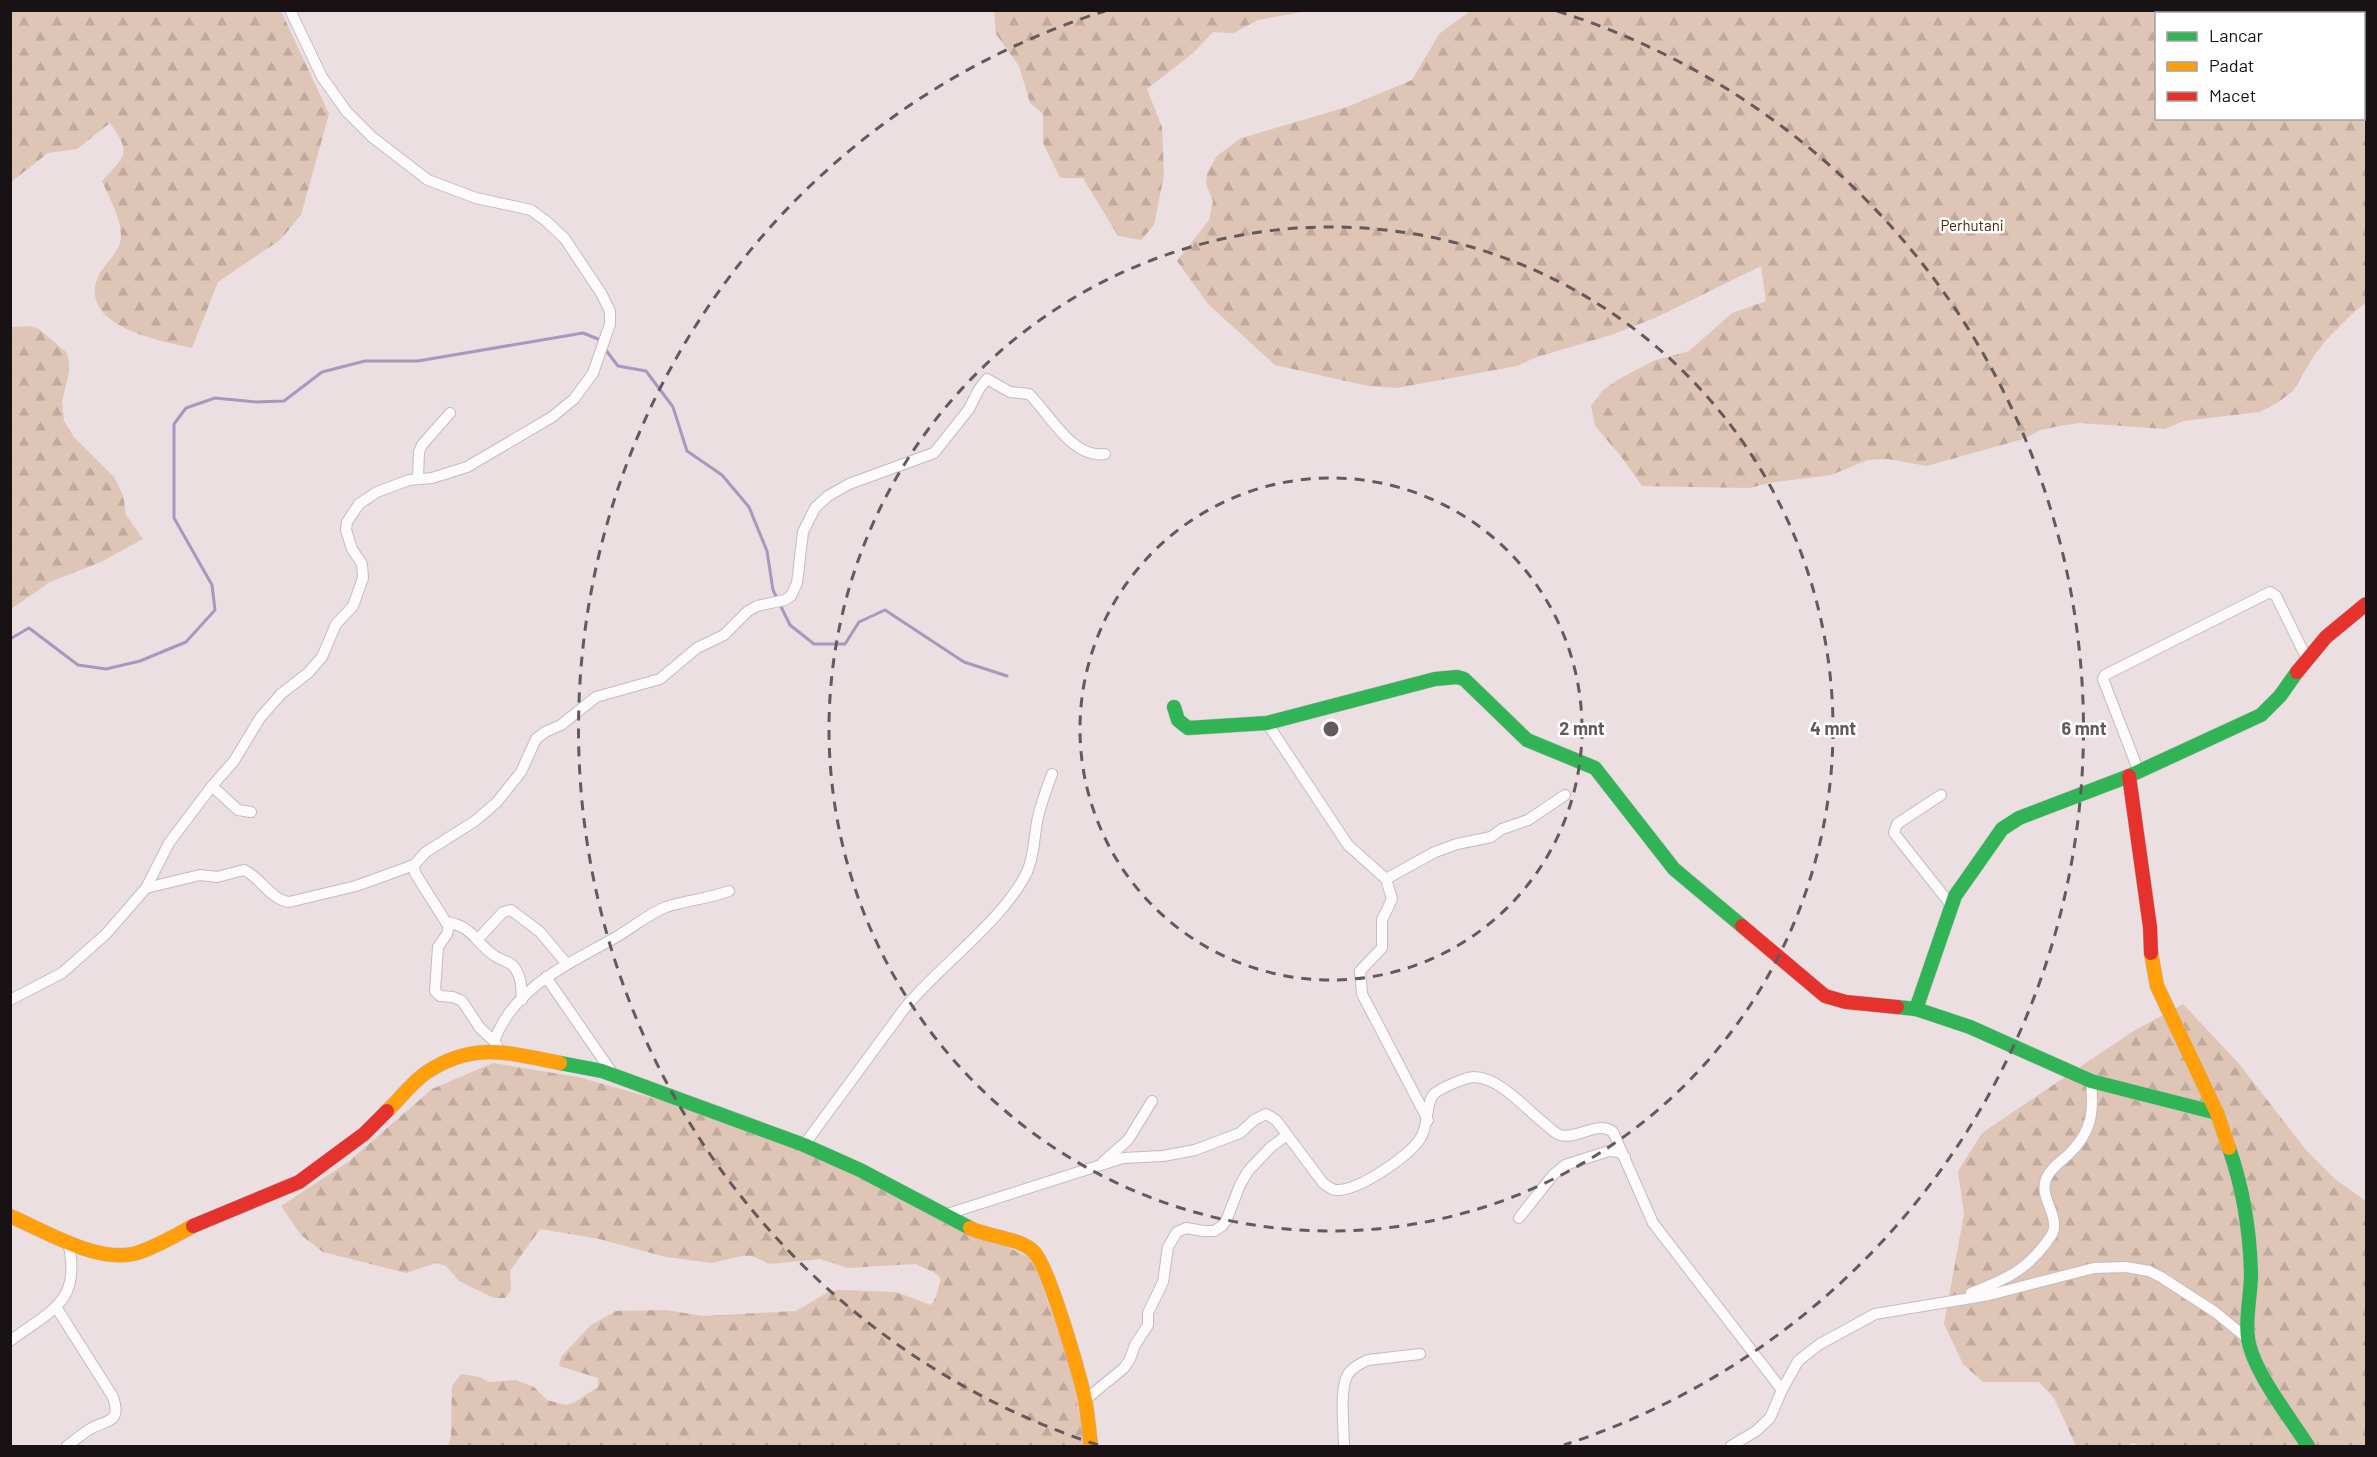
<svg xmlns="http://www.w3.org/2000/svg" width="2377" height="1457" font-family="Barlow,sans-serif">
	<style>
		.forest { fill: url(#forest-firs); fill-rule: evenodd }
		.lines { fill: none; stroke-linecap: round; stroke-linejoin: round }
		.stream { stroke: #ab96c0; stroke-width: 3 }
		.street-casing { stroke: #c5bbbe; stroke-width: 12 }
		.fast-casing { stroke: #c5bbbe; stroke-width: 15 }
		.slow-casing { stroke: #c5bbbe; stroke-width: 15 }
		.jam-casing { stroke: #c5bbbe; stroke-width: 15 }
		.street { stroke: #fcfafb; stroke-width: 10 }
		.fast { stroke: #30b455; stroke-width: 14 }
		.slow { stroke: #ff9f0a; stroke-width: 14 }
		.jam { stroke: #e5322d; stroke-width: 14 }
		.ring { fill: none; stroke: #625a5c; stroke-width: 3; stroke-dasharray: 10 8 }
		.labels { text-anchor: middle; stroke-width: 5; stroke-linejoin: round; paint-order: stroke }
		.park-label { font-size: 15px; fill: #472400; stroke: #fff }
		.centre { fill: #625a5c; stroke: #fff; stroke-width: 3 }
		.ring-label { font-size: 18px; text-anchor: middle; font-weight: bold; fill: #625a5c; stroke: #fff; stroke-width: 5; stroke-linejoin: round; paint-order: stroke }
	</style>
	<defs>
		<pattern id="forest-firs" width="22" height="20" patternUnits="userSpaceOnUse" patternTransform="scale(1.5)"><rect width="22" height="20" fill="#dfc5b6"/><path d="M5 1l3.5 6h-7zM16 11l3.5 6h-7z" fill="#bfa89c"/></pattern>
	</defs>
	<rect width="100%" height="100%" fill="#ebdfe2"/>
	<!-- forest -->
	<g class="forest">
		<path d="M11 10 281 11 329 114 301 215 280 240 218 282 192 348C161 341 84 328 96 282 100 267 115 258 120 243 125 224 109 198 102 181 126 155 132 154 110 123L77 149 48 153 11 182Z"/>
		<path d="M994 11V10L1307 11 1258 20 1233 33 1213 32 1193 53 1147 89 1162 127 1164 175 1154 225 1141 240 1118 236 1083 178H1060L1043 143V114L1030 103 1019 66 996 34Z"/>
		<path d="M1470 11H2366V303L2355 311 2326 340 2313 357 2293 391 2277 403 2260 412 2183 421 2165 429 2080 423 2059 426 2041 430 2023 439 1927 466 1888 459 1868 460 1831 475 1769 483 1749 488 1642 486 1620 455 1595 426 1591 406 1603 390 1619 379 1653 361 1689 351 1732 313 1766 301 1761 266 1655 318 1611 335 1537 357 1517 366 1397 388 1368 386 1275 365 1208 304 1177 261 1209 220 1213 201 1206 184 1207 173 1217 156 1241 138 1347 107 1412 80 1439 34ZM2156 14H2364V118H2156Z"/>
		<path d="M29 326 39 329 67 353 69 363V373L62 401 64 421 74 437 114 477 123 495 126 515 143 539 101 562 50 582 11 609V327Z"/>
		<path d="M2183 1004 2240 1065 2306 1150 2336 1180 2366 1201V1446H2142L2132 1443 2129 1446H2076L2054 1398 2039 1382H1983L1963 1364 1944 1324 1964 1214 1958 1171 1982 1133 2132 1032Z"/>
		<path d="M493 1063 578 1077 674 1104 792 1146 1033 1259 1069 1362 1086 1446H448L451 1436 452 1386 461 1374 480 1377 488 1382 516 1380 534 1387 547 1400 566 1405 575 1402 598 1387V1378L559 1366 561 1357 591 1325 616 1311 666 1310 703 1316 796 1311 830 1291 839 1290 896 1292 931 1305 936 1297 941 1279 934 1272 915 1264 848 1268 820 1259 770 1264 752 1256H742L712 1263 666 1257 599 1239 540 1229 510 1271 511 1290 505 1298H494L459 1281 446 1266 436 1263 406 1273 323 1252 301 1235 281 1206 348 1162 432 1089Z"/>
	</g>
	<g class="lines">
		<!-- stream -->
		<g class="stream">
			<path d="M605 349 618 366 646 371 673 407 687 451 722 475 749 507 767 551 773 590 790 625 814 644H845L859 622 885 610 964 662 1007 676"/>
			<path d="M10 639 29 628 78 665 106 669 140 661 186 642 215 610 212 585 174 518V424L186 408 215 398 256 402 284 401 322 372 365 361H418L583 333 598 339 600 342"/>
		</g>
		<defs>
			<g id="street">
				<path d="M418 478 419 452 422 445 450 413"/>
				<path d="M1267 723 1348 845 1386 879 1392 899 1382 920V948L1360 971 1362 994 1428 1120"/>
				<path d="M2139 772 2103 679 2105 675 2270 592 2276 596 2307 659"/>
				<path d="M212 786 238 810 251 812"/>
				<path d="M1941 795 1897 824 1894 833 1951 905"/>
				<path d="M1386 879 1435 852 1457 844 1491 837 1502 829 1528 820 1565 795"/>
				<path d="M146 888 200 875 217 877 244 870C260 877 271 900 289 902L356 886 414 865"/>
				<path d="M447 922C474 927 475 943 495 956 502 961 510 961 515 968 522 978 521 989 522 1000"/>
				<path d="M478 939 503 912 511 910 540 932 566 963"/>
				<path d="M546 977 613 1074"/>
				<path d="M10 1000 62 973 106 934 146 888 169 843 212 786 234 761 260 718 281 694 308 673 322 657 336 624 353 606 363 578 362 564 352 549 346 530 347 522 359 504 377 492 409 480 432 478 467 467 552 417 574 399 593 373 610 324V311L601 293 565 239 546 221 531 210 476 198 428 180 372 137 347 112 322 77 290 10"/>
				<path d="M494 1041 480 1028 462 1001 453 997 440 996 435 991 438 947 447 934 449 927 415 873 414 865 426 852 475 821 497 802 521 772 536 739 545 732 561 725 596 697 660 679 697 648 724 635 748 611 757 606 785 600 791 596 797 583 803 532 815 508 828 496 849 484 934 453 969 409 979 389 987 379 1010 392 1029 394C1050 414 1072 459 1105 454"/>
				<path d="M497 1045 494 1041C516 984 570 964 618 936 635 926 648 914 666 907 687 900 708 899 729 891"/>
				<path d="M804 1145 904 1009C939 966 1003 921 1027 872 1034 856 1034 839 1037 822 1040 806 1046 790 1052 774"/>
				<path d="M1103 1162 1128 1140 1152 1101"/>
				<path d="M944 1215 1123 1158 1163 1156 1195 1150 1240 1133 1254 1120 1266 1114 1276 1120 1323 1183C1327 1186 1331 1189 1335 1190 1357 1192 1408 1157 1420 1139 1429 1126 1425 1107 1433 1095 1438 1089 1466 1077 1474 1077 1499 1077 1526 1109 1545 1124 1549 1127 1554 1133 1560 1135 1577 1140 1597 1120 1613 1132L1653 1223 1782 1390"/>
				<path d="M1519 1218 1553 1175 1565 1165 1609 1151 1619 1152 1625 1157"/>
				<path d="M1971 1293C2004 1280 2024 1272 2046 1243 2051 1236 2055 1232 2054 1223 2053 1208 2040 1195 2046 1179 2050 1169 2060 1162 2068 1155 2092 1132 2094 1113 2091 1081"/>
				<path d="M56 1307 113 1397C122 1424 107 1419 90 1429 82 1434 74 1441 67 1446"/>
				<path d="M10 1341C53 1309 82 1301 68 1242"/>
				<path d="M1085 1400 1124 1368 1130 1359 1135 1345 1148 1325V1313L1163 1282 1168 1247 1177 1232 1186 1228 1204 1231H1214L1222 1226 1226 1221 1240 1185 1248 1171 1271 1147 1287 1135"/>
				<path d="M1344 1446C1344 1429 1339 1388 1348 1374 1353 1367 1361 1363 1368 1360L1420 1354"/>
				<path d="M1731 1446 1756 1431 1770 1418 1782 1390 1798 1361 1820 1344 1875 1314 1989 1295 2094 1268 2126 1267 2149 1271 2161 1277 2215 1312 2248 1339"/>
			</g>
			<g id="fast">
				<path d="M1174 707 1178 720 1188 728 1267 723 1435 679 1457 677 1464 679 1527 740 1595 768 1674 869 1742 926"/>
				<path d="M1897 1007 1916 1009 1955 896 2002 829 2019 818 2129 776 2261 715 2280 696 2297 672"/>
				<path d="M1916 1009 1970 1027 2091 1081 2217 1113"/>
				<path d="M560 1063 602 1071 804 1145 860 1170 970 1228"/>
				<path d="M2229 1148C2243 1188 2250 1232 2251 1274 2251 1295 2245 1318 2248 1338 2252 1370 2291 1419 2308 1446"/>
			</g>
			<g id="slow">
				<path d="M2151 953 2157 986 2217 1113 2229 1148"/>
				<path d="M387 1111C400 1099 412 1082 427 1072 474 1041 509 1053 560 1063"/>
				<path d="M10 1216C45 1231 95 1262 133 1254 151 1250 176 1235 193 1226"/>
				<path d="M970 1228C988 1237 1021 1238 1034 1252 1049 1267 1080 1376 1085 1400 1088 1415 1089 1431 1091 1446"/>
			</g>
			<g id="jam">
				<path d="M2297 672 2326 637 2366 604"/>
				<path d="M2129 776 2150 927 2151 953"/>
				<path d="M1742 926 1825 996 1846 1002 1897 1007"/>
				<path d="M193 1226 299 1182 364 1134 387 1111"/>
			</g>
		</defs>
		<!-- street casing -->
		<use href="#street" class="street-casing"/>
		<!-- fast casing -->
		<use href="#fast" class="fast-casing"/>
		<!-- slow casing -->
		<use href="#slow" class="slow-casing"/>
		<!-- jam casing -->
		<use href="#jam" class="jam-casing"/>
		<!-- street -->
		<use href="#street" class="street"/>
		<!-- fast -->
		<use href="#fast" class="fast"/>
		<!-- slow -->
		<use href="#slow" class="slow"/>
		<!-- jam -->
		<use href="#jam" class="jam"/>
	</g>
	<!-- distance rings -->
	<g class="ring">
		<circle cx="1331" cy="729" r="251"/>
		<circle cx="1331" cy="729" r="502"/>
		<path d="M1098 1445A753 753 0 0 1 1105 11M1557 11A753 753 0 0 1 1564 1445"/>
	</g>
	<g class="labels">
		<!-- park labels -->
		<g class="park-label">
			<text x="1972" y="231">Perhutani</text>
		</g>
	</g>
	<circle cx="1331" cy="729" r="9" class="centre"/>
	<g class="ring-label">
		<text x="1582" y="735">2 mnt</text>
		<text x="1833" y="735">4 mnt</text>
		<text x="2084" y="735">6 mnt</text>
	</g>
	<!-- border -->
	<rect width="2377" height="1457" fill="none" stroke="#191214" stroke-width="24"/>
	<!-- legend -->
	<rect x="2155" y="12" width="210" height="108" fill="#ffffff" stroke="#a3a0a1" stroke-width="1.5"/>
	<rect x="2167" y="32" width="30" height="9" fill="#30b455" stroke="#a3a0a1" stroke-width="1.5"/>
	<text x="2209" y="42" font-size="18" fill="#191214">Lancar</text>
	<rect x="2167" y="62" width="30" height="9" fill="#ff9f0a" stroke="#a3a0a1" stroke-width="1.5"/>
	<text x="2209" y="72" font-size="18" fill="#191214">Padat</text>
	<rect x="2167" y="92" width="30" height="9" fill="#e5322d" stroke="#a3a0a1" stroke-width="1.5"/>
	<text x="2209" y="102" font-size="18" fill="#191214">Macet</text>
</svg>
